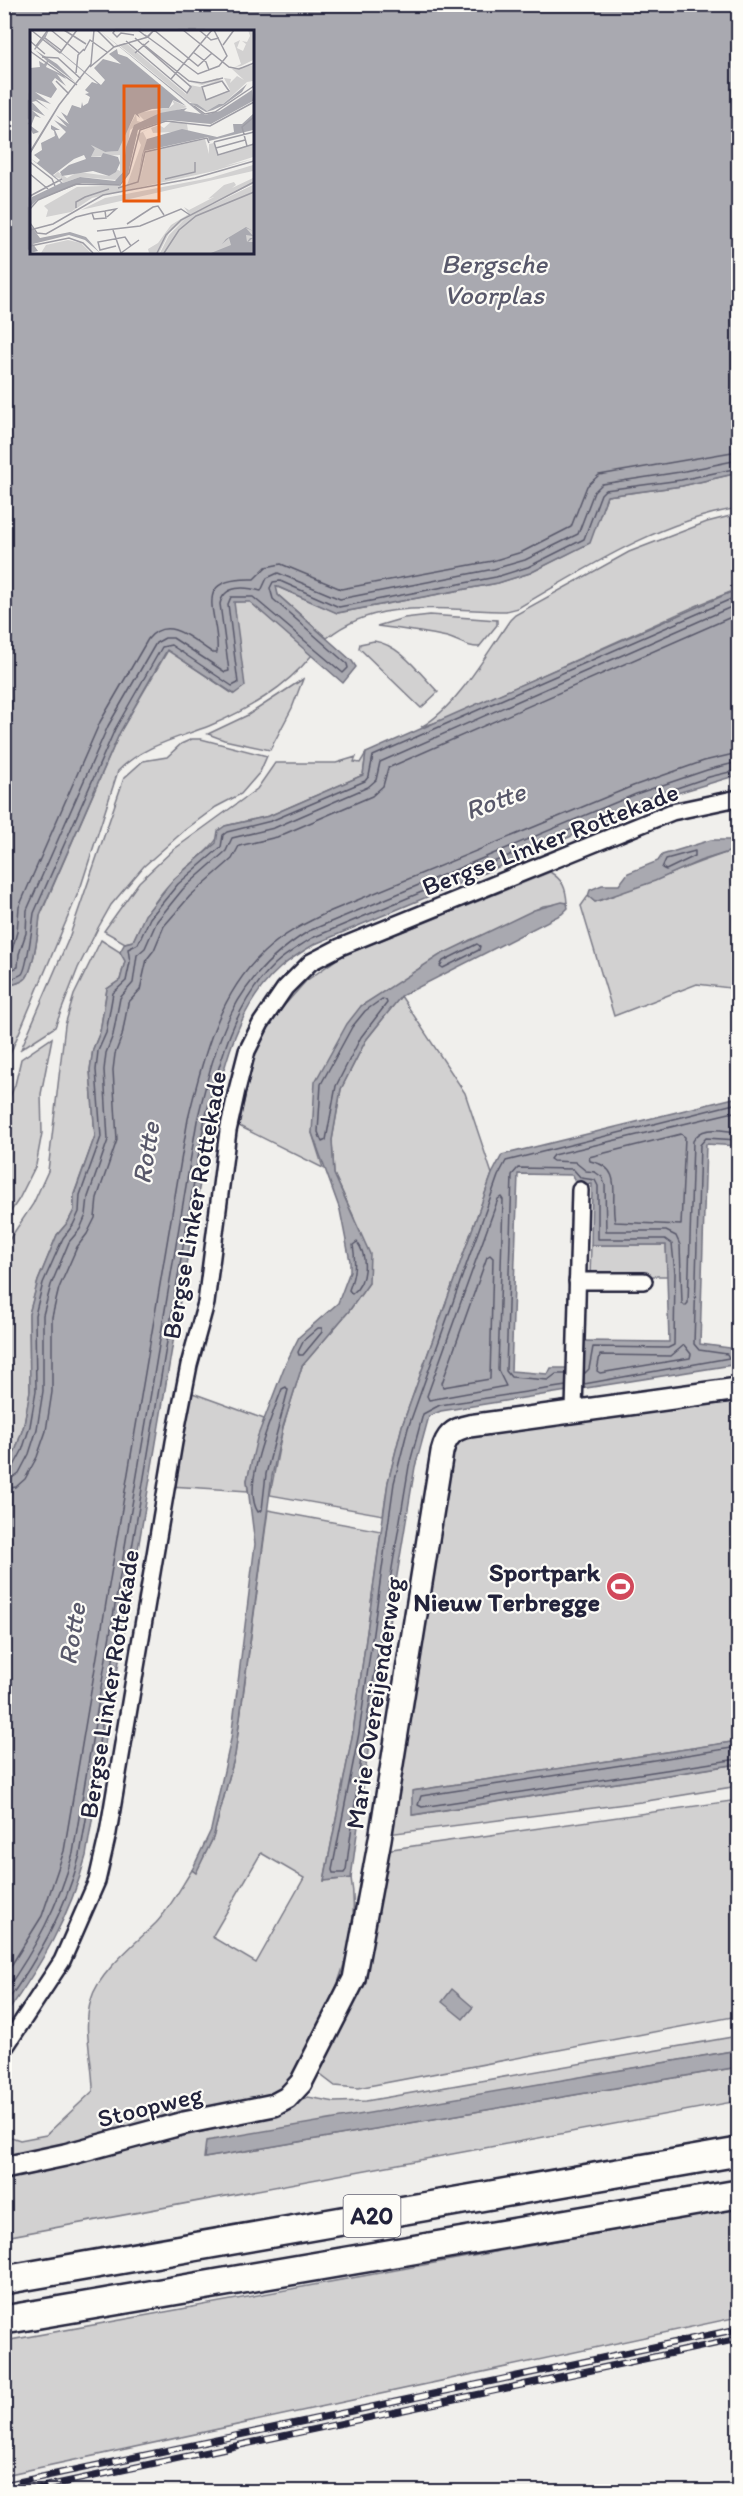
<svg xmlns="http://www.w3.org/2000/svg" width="743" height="2496" font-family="Itim,sans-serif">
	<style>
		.green { fill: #d2d1d1; stroke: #7a7a86; stroke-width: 1.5; fill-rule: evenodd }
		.water { fill: #a9a9b0; stroke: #737381; stroke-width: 1.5; fill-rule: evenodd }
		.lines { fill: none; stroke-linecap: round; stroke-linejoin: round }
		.shore { stroke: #58586a; stroke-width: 1.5 }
		.street-casing { stroke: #22223b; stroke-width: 20 }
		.secondary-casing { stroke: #22223b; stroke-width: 26 }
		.highway-casing { stroke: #22223b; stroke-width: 32 }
		.street { stroke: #fdfcf7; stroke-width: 15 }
		.secondary { stroke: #fdfcf7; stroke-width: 21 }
		.highway { stroke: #fdfcf7; stroke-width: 27 }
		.rail-casing { stroke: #22223b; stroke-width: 7 }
		.rail { stroke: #fdfcf7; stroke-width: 4.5; stroke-dasharray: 14; stroke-linecap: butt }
		.labels { text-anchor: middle; stroke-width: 4.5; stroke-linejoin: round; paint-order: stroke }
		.shield { fill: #fdfcf7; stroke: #646373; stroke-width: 1.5 }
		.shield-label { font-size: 24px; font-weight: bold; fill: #22223b }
		.street-label { font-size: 26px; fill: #22223b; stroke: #fdfcf7 }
		.poi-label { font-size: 26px; font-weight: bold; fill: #22223b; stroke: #fdfcf7; text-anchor: end }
		.water-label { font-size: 27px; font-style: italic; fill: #58586a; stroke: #fdfcf7 }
		.inset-road { fill: none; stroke: #9e9da5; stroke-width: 1.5 }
		.view { fill: #e8590c; fill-opacity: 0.15; stroke: #e8590c; stroke-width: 3 }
		.inset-edge { fill: none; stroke: #22223b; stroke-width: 3 }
	</style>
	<rect width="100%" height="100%" fill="#f0efec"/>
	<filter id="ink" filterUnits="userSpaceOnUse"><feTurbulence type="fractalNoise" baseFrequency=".0167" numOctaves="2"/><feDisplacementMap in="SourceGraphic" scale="12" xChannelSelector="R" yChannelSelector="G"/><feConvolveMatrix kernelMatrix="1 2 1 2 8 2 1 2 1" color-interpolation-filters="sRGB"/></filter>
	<g filter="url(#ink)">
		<!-- green -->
		<g class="green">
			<path d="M738 473V508C657 522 588 567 518 608L506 611C447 611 377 596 327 638L278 595 275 586 338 613 498 583 530 573 589 543 607 496 682 486Z"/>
			<path d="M738 514V589L698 605 441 721 421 727C456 708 487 653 510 620L515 615 629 552 707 522Z"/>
			<path d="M250 601 312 655C285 688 249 709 209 726 178 738 142 746 118 771L81 886 5 1066V993L8 986C13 984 21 983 25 979 33 973 39 927 40 916L120 732 168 650 233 694 234 602Z"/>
			<path d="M430 615 497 620V625L479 647C468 648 458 640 447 637 424 632 401 629 377 626L404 618Z"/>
			<path d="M374 641C401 645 420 674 438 692L421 708 359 648 360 644Z"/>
			<path d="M303 679 292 708 270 750 224 740 208 734 248 715Z"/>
			<path d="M192 739H201L267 756 260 772 241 794 216 807 185 830 144 866 111 905 98 928 78 968 55 1027 21 1049 69 938 124 778 143 761 167 757 181 744Z"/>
			<path d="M366 753 363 775 269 816 225 826C212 851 194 860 174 879 156 897 144 918 133 941L125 943 104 931 139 882 173 850 257 789 275 763H336L356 757 354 762 360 763Z"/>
			<path d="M738 849V989L697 984 614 1016 581 906 588 896 595 902C644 885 690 864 738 849Z"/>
			<path d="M550 872C563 880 566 888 567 903L543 906 496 930 470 940 361 1006 312 1133 323 1168 239 1126 253 1057 273 1018 306 981 340 957Z"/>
			<path d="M101 940 120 952 125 961 120 980 107 989 100 1032 93 1049 90 1070 95 1136 74 1194V1210L68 1222 57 1235 38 1281 29 1314 30 1391 24 1425 16 1449 6 1469 5 1496V1246L33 1204 48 1171 65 1025 74 995Z"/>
			<path d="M401 996 465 1093 492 1174 402 1426 388 1482 383 1515 270 1495 283 1427 302 1366 349 1311 369 1283 353 1215 334 1174 332 1140 341 1089 366 1040Z"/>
			<path d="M52 1038 41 1094 42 1133 36 1165 19 1199 5 1220V1108L15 1085 21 1059Z"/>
			<path d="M591 1245H666L668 1276H590Z"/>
			<path d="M738 1390V1741L413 1791V1815L738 1764V1786L641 1802 388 1834 450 1453 455 1440 468 1434Z"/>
			<path d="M187 1391 264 1419 247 1480 248 1491 170 1486Z"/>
			<path d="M268 1510 381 1531 353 1732 324 1881 351 1878C361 1931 338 1987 317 2035 306 2058 295 2084 274 2100L5 2161V2135L20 2140 46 2135 93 2091C93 2060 82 2030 91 2000 98 1973 137 1942 156 1923 170 1908 181 1887 192 1870L196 1872 213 1838 235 1755ZM261 1853 304 1878 256 1963 212 1937Z"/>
			<path d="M738 1800V2016L358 2088 335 2086 318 2073 360 1975 385 1850Z"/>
			<path d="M738 2036V2050L519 2088 204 2158 738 2067V2101L5 2237V2175L84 2159 272 2116 308 2097 335 2102 366 2101Z"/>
			<path d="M738 2208V2317L5 2475V2341Z"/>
		</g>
		<!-- water -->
		<g class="water">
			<path d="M5 4 738 5V473L682 486 607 496 590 543 530 573 498 583 337 613 276 586 278 595 352 661 356 667 343 683 250 602H234L245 686 234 694 167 650 120 732 40 915C39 927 33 973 25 979 21 983 13 984 8 986L5 993ZM32 32H252V252H32Z"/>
			<path d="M738 589V775L674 794 641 807 315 944C303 951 291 958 280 968 237 1005 223 1070 210 1124L86 1856C69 1919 42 1963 5 2016L6 1469 16 1449 24 1425 30 1391 29 1314 38 1281 57 1235 68 1222 74 1210V1195L95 1136 90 1070 93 1049 100 1032 107 989 120 980 125 961 120 952 125 943 133 941 145 915 173 880 216 843 218 831 225 826 269 816 363 775 366 753Z"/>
			<path d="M711 840H738V849L700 861 655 881 595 902 588 896 590 890 602 885H619L628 873 658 861 662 855Z"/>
			<path d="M562 902 567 903 568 908 562 914 401 996 366 1040 341 1089 332 1140 334 1174 370 1254 369 1283 349 1311 302 1366 283 1427 272 1476 235 1755 213 1838 196 1873 192 1870 211 1830 231 1739 255 1544 247 1480 257 1438 285 1365 299 1337 338 1303 350 1271V1261L340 1210 312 1133 315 1082 347 1024 361 1006 440 955 534 910Z"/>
			<path d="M738 1097V1146L706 1144 700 1344 737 1349 738 1341V1364L441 1411 429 1416 415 1467 369 1744 351 1878 324 1881 353 1732 388 1482 402 1426 492 1174 502 1155ZM518 1174 572 1175 576 1185 592 1184 591 1245H666L669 1342 585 1341 583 1368H551L548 1374 511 1371Z"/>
			<path d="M738 1741V1764L412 1815V1791Z"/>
			<path d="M452 1989 473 2007 463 2019 442 2002Z"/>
			<path d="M738 2050V2067L204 2158 206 2141Z"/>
		</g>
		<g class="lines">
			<!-- shore -->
			<g class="shore">
				<path d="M695 851V856L666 870 662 868 666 859Z"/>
				<path d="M477 944 480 946 479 950 443 968 440 966 443 961Z"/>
				<path d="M4 963 9 961 17 932 19 907 100 722 148 639C168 614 194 641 213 653H217C221 615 187 577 254 579L266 567 281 564 341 589 492 561 522 552 571 527 587 486 599 475 738 451"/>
				<path d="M4 973 18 967 19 954 26 933 27 910 108 726 156 643 165 638H173L225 672 229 671 220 604C224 584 246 587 261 591L267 578 278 573 340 599 494 569 525 560 578 534 594 492 602 484 680 472 738 460"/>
				<path d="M4 981C10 979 18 977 22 974 27 969 33 922 34 913L115 729 162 647 171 645 232 686 238 683 228 604 231 597H253L343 673 348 668 347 664 273 599 270 588 273 582 280 581 339 607 496 577 528 567 584 539 601 494 605 490 681 480 738 468"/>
				<path d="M382 999 386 1000 387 1003 361 1037 336 1086 326 1140 322 1142 318 1132 321 1084 352 1027 365 1011Z"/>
				<path d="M738 1111 553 1155 550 1159 553 1161 575 1162 586 1171 595 1172 602 1177 605 1185 606 1231H666L676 1236 680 1245 682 1303 685 1306 688 1303 693 1141C701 1124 723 1131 738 1132"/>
				<path d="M681 1134 685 1137 681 1225 615 1222C609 1197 626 1168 590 1161L589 1157Z"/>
				<path d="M501 1197 503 1200 498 1370 506 1386 429 1400 427 1396 498 1199Z"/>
				<path d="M357 1242C368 1256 367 1283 352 1294L349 1290C355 1274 356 1263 353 1245Z"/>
				<path d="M490 1255 493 1258 490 1379 443 1387 442 1383 487 1257Z"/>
				<path d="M318 1328H322V1332L303 1355H299L298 1352 304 1340Z"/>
				<path d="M684 1345 691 1354 690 1358 600 1373 597 1371 600 1355 671 1356Z"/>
				<path d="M566 1374H556L548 1380 511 1377 506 1371 512 1175 518 1168 573 1169 581 1178 595 1180 598 1186V1239H665L672 1244 675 1273 674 1345 668 1348 593 1347 589 1369 584 1374"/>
				<path d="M584 1384 729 1358 727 1354 699 1350 694 1344 700 1145 706 1138 738 1140"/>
				<path d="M566 1386 440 1405 423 1414 409 1466 363 1743 346 1870 344 1873H333L332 1870 359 1733 394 1483 408 1428 498 1176 506 1161 738 1103"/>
				<path d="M286 1387 288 1390 266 1474 262 1510 258 1512C241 1487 272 1416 282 1389Z"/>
				<path d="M4 1472 13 1468 22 1451 30 1426 36 1391 35 1315 43 1283 63 1238 73 1225 79 1212 80 1195 101 1137 96 1070 98 1051 106 1033 113 993 126 981 130 962 128 949 138 944 150 918 178 884 221 847 223 835 227 832 271 821 365 781 369 776 373 756 738 596"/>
				<path d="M4 1480 12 1478 19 1473 29 1454 37 1429 43 1391V1315L51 1285 69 1242 80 1229 86 1215 88 1197 108 1140 104 1070 106 1053 113 1035 120 998 133 983 137 955 145 948 157 921 183 889 226 851 232 838 274 828 368 787 376 780 380 762 738 604"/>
				<path d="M4 1489 16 1487 25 1479 37 1457 46 1431 52 1392V1317L59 1288 77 1247 87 1234 95 1218 97 1198 117 1140 113 1070 115 1054 122 1036 128 1003 140 990 147 959 154 950 164 926 190 896 232 859 239 846 277 837 372 796 383 786 388 768 738 614"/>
				<path d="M738 1747 421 1796 418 1805 422 1807 738 1759"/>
				<path d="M4 1977 42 1916 64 1851 188 1119C202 1061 218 994 264 952 283 934 307 922 331 911L633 786 704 761 738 753"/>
				<path d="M4 1993C35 1949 59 1905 73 1853L197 1121C217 1038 232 978 309 931L636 794 707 770 738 762"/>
				<path d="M4 2006C39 1957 64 1913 80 1855L204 1123C218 1068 232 1005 275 964 286 954 300 946 312 938L639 801 709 777 738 770"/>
			</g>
			<defs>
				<g id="street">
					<path d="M577 1281H644"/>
					<path d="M574 1411 580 1190"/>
					<path d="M4 2049 62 1961 97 1881 108 1833 174 1442 189 1365 206 1303 228 1131 237 1090 247 1051 261 1023 285 988 311 962 340 947 672 812 738 798"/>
				</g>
				<path id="secondary" d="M4 2168 65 2155 184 2123 274 2105 287 2098 301 2083 354 1979 380 1839 442 1452C446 1436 453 1429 469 1426L738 1389"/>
				<g id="highway">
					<path d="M4 2280 738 2152"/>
					<path d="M4 2320 738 2194"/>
				</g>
			</defs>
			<!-- street casing -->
			<use href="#street" class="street-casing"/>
			<!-- secondary casing -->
			<use href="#secondary" class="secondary-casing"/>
			<!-- highway casing -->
			<use href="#highway" class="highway-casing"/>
			<!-- street -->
			<use href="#street" class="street"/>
			<!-- secondary -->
			<use href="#secondary" class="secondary"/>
			<!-- highway -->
			<use href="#highway" class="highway"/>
			<defs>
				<g id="rail">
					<path d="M4 2485 738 2329"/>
					<path d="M19 2492 738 2339"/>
				</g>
			</defs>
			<!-- rail casing -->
			<use href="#rail" class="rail-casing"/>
			<!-- rail -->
			<use href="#rail" class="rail"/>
		</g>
	</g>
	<!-- icons -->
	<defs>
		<symbol id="stadium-disc" viewBox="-11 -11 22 22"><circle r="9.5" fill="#d1495b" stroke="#fdfcf7"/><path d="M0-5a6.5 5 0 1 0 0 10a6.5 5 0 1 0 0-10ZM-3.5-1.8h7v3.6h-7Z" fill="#fff"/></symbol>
	</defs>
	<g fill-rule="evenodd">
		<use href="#stadium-disc" x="604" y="1570" width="33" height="33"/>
	</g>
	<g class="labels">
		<!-- shield labels -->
		<rect class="shield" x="343.5" y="2195" width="57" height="42" rx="4.5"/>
		<g class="shield-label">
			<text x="372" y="2224">A20</text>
		</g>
		<!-- street labels -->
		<g class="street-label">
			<text transform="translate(550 839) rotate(-21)" y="9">Bergse Linker Rottekade</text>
			<text transform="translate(194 1205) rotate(-80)" y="9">Bergse Linker Rottekade</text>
			<text transform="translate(109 1684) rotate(-81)" y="9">Bergse Linker Rottekade</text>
			<text transform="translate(374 1703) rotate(-81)" y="9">Marie Overeijenderweg</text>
			<text transform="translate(150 2106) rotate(-14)" y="9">Stoopweg</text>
		</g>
		<!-- poi labels -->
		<g class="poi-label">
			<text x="600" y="1581">Sportpark<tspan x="600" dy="30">Nieuw Terbregge</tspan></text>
		</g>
		<!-- water labels -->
		<g class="water-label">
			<text x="494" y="273">Bergsche<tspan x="494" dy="31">Voorplas</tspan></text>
			<text transform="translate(495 801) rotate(-20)" y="9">Rotte</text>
			<text transform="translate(146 1153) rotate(-81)" y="9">Rotte</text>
			<text transform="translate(72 1634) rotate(-81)" y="9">Rotte</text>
		</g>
	</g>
	<!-- overview -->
	<g transform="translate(30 30)">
		<rect width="224" height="224" fill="#f0efec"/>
		<path d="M218 0H223V30L211 36 205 37 211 34 204 13 210 10 207 18 213 21 216 14 212 11 217 12 220 6ZM96 13 156 64 160 55 170 57 188 50 172 55 159 52 172 54 187 48 192 51 171 57 176 70 200 60 194 48 201 49 200 53 207 46 214 50 202 39 223 35V51L217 52 193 74 177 81 158 71 89 15ZM142 70 157 77 114 90 107 83 139 78 144 74ZM106 84 107 91 111 92 100 100 94 140 87 150 50 147 33 153 29 143 31 149 23 146 28 142 37 148 48 142 79 146 84 138 90 141V125L61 127 65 119 61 115 75 122 86 121ZM142 91 157 94 158 101 123 103 121 98 129 95 134 98ZM121 98 113 102 117 110 111 146 116 122 175 109 179 124V114L184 113 188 126 223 114V127L195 136 223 129 184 141 62 168 41 182 16 187 18 180 14 176 47 157 97 155 111 115 106 105ZM223 135V141L51 180 75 168 180 148ZM223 148V154L182 173 165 183 223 155V217L210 213 195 223H130L139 205 155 189 139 203 129 223H119L118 219 128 213 141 195 170 177 159 184 154 177 159 180 184 167 178 169 194 155 204 152 206 155 202 158ZM38 210 51 213 61 223H11L16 215Z" fill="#d2d1d1"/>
		<path d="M19 0 15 9 71 55 75 50 64 38 73 29 91 34 79 24 87 19 88 24 97 27 156 76 143 70 139 78 122 79 108 84 110 88 105 84 88 121 75 122 61 115 65 119 61 127H71L73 123 88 127 90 133 86 142 79 146 63 141 32 146 30 142 39 135 56 129 54 125 44 129 23 145 33 153 50 147 85 151 93 142 96 117 104 95 130 83 157 78 154 81 171 84 69 0 160 73 167 74 177 81 189 74H193L217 54 212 62 194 75 183 80 176 82 162 74 175 85 190 81 222 60 223 71 181 94 137 90 108 100 98 144 89 155 52 153 7 170 0 177 2 167 31 153 0 128 7 133 10 130 4 125 12 120 11 113 25 106 24 101 21 99V95L30 100H25L29 109 36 102 24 90 37 97 26 85 39 94 31 82 37 86 42 75 51 78 52 72 53 76 58 73 60 67 55 64 59 63 55 60 62 52 68 54 14 9 5 20 27 34 45 52 18 32 16 37 33 45 36 49 27 44 36 56 25 48 22 52 27 59 21 68 5 62 21 74 6 69 19 80 6 71 2 72 15 86 2 80 11 88 5 86 1 96 9 102 3 104 0 98V38L10 37 9 31 14 34 17 31 4 19ZM223 84V100L179 111 178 107 114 121 109 143 112 125 117 109 152 99 187 107 204 102 203 94H212ZM0 195 10 208 40 202 56 207 70 223 55 210 39 205 3 214 8 221 0 223ZM216 197 223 201 216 198 223 206 216 205 217 212 220 208H223L218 212H223V223H181L201 215 199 208 192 214 196 209Z" fill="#a9a9b0"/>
		<path class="inset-road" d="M1 0 30 23M21 0 49 23M34 0 56 14M67 0 84 17M85 0 83 3 87 7 91 3 104 5M108 0 117 7 124 0M153 0 199 37 209 39 224 33M169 0 181 10 189 8M115 5 168 44 189 36 197 26 184 0M118 7 124 0 168 36 182 23M15 8 32 21M0 11 15 24M96 11 157 63 161 57 105 8M113 14 159 51 172 53 193 48M193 15 204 0M6 16 18 0M0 21 47 55M54 21 60 10 77 22M163 22 176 32 179 40M30 23 47 0M105 23 119 11M12 27 28 28 51 49M60 37 84 17 118 7M46 43 48 25 54 19M141 49 182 0M26 51 39 64M192 51 199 61 176 70 172 57ZM164 76 175 84 185 82 224 56M184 112 188 125 224 114M184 112 224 102M217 116 212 97 224 87M186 118 215 110M0 122 29 75 61 34 64 0M0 123 29 75 61 34 64 0M0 132 22 149 25 156M0 144 18 159M135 149 165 142V132M88 158 108 152 115 122 177 108 179 113M0 166 32 149M46 178V172L55 167 79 159M0 179 8 170 46 154 90 155 99 143 110 100 136 91 180 96 224 72M75 181 86 179 77 187M0 193 7 203 16 204 46 187 62 183 75 181 76 188 64 189 62 183M97 194 123 177 128 176 134 185M0 200 23 194 73 165 165 148 224 131M83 200 91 223M67 201 110 196 151 179 160 185M0 216 39 208 53 213 63 223M86 216 70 220 68 212 95 207 101 216M91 223 109 210M127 223 136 205 151 190 224 152M134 223 149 200 166 186 224 162"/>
		<path class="view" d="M94 56H129V171H94Z"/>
		<rect width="224" height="224" class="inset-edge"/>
	</g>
	<!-- margin -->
	<rect width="743" height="2496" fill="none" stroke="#fdfcf7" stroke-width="24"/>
	<rect x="12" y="12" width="719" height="2472" fill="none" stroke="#22223b" stroke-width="2" filter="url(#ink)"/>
</svg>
